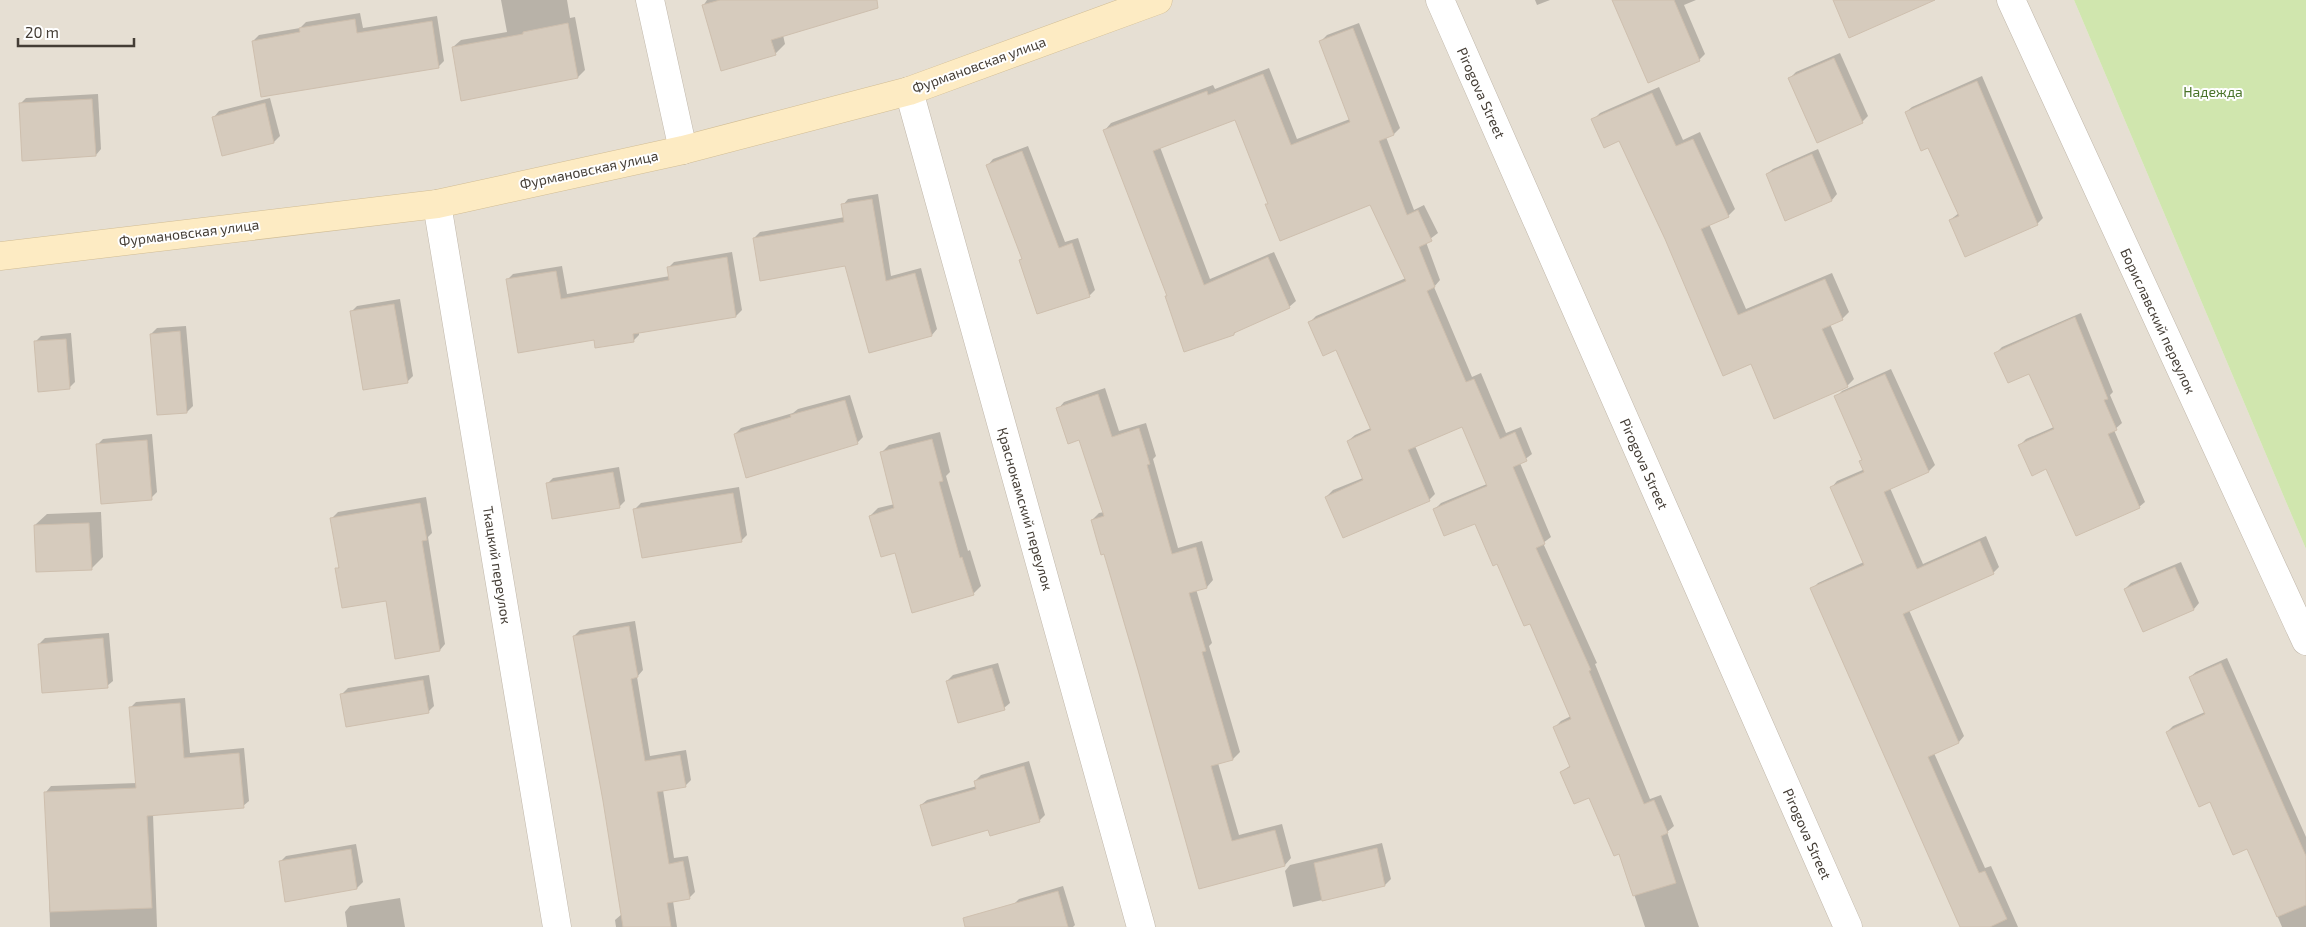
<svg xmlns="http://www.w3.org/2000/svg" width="2306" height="927" font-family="'Exo 2',sans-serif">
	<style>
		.residential { fill: #e6dfd3 }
		.green { fill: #d0e6ae }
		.shadow { fill: #0003 }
		.building { fill: #d6cbbd; stroke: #cebfae }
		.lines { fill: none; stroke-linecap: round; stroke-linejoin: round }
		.street-casing { stroke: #c0b7aa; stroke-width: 29 }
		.secondary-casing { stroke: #d1bd95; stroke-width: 29 }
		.street { stroke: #fff; stroke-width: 28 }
		.secondary { stroke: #fdebc3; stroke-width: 28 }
		.labels { text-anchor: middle; stroke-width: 4; stroke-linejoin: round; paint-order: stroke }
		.street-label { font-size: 14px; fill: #443d35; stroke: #fff }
		.park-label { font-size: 14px; fill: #4a7429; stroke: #fff }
	</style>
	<rect width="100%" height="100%" fill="#f2ede5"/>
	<!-- residential -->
	<path class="residential" d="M0 0H2074L2306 549V927H0Z"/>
	<!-- green -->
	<path class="green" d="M2074 0H2306V549Z"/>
	<!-- shadow -->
	<g class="shadow">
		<path d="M501 0H567L570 18 575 17 585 70 578 77 462 99 453 47 461 40 507 32Z"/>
		<path d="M707 0H843L783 35 785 44 775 54 703 6Z"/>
		<path d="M1535 0H1550L1537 5Z"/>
		<path d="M1619 0H1696L1684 5 1705 54 1699 60Z"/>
		<path d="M360 13 363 28 437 16 444 61 438 67 253 41 259 35 300 28 306 22Z"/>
		<path d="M1359 23 1400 128 1394 134 1386 137 1414 210 1424 205 1438 233 1426 242 1440 280 1434 287 1472 377 1481 373 1506 433 1521 427 1532 454 1520 463 1551 537 1543 543 1597 663 1595 664 1650 799 1661 795 1674 826 1667 832 1699 927H1645L1620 852 1590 796 1561 772 1571 765 1555 727 1561 721 1571 716 1530 622 1475 522 1434 510 1441 503 1487 484 1463 426 1415 446 1435 494 1429 500 1326 497 1333 490 1363 478 1348 441 1355 435 1371 428 1337 349 1310 322 1316 316 1406 278 1370 204 1267 205 1269 203 1236 118 1160 147 1210 279 1274 252 1296 301 1289 307 1238 329 1234 334 1168 295 1105 130 1111 123 1213 85 1215 89 1269 68 1297 139 1350 119 1321 41 1327 35Z"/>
		<path d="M1840 53 1868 116 1862 122 1790 78 1796 72Z"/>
		<path d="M1982 76 2043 218 2037 224 1950 220 1959 213 1929 146 1906 112 1912 107Z"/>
		<path d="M1659 87 1683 140 1700 132 1735 209 1728 216 1709 224 1746 309 1832 273 1849 312 1842 319 1830 324 1854 379 1847 386 1752 362 1666 239 1620 139 1593 120 1600 113Z"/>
		<path d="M98 94 101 149 96 155 20 104 26 98Z"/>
		<path d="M270 98 280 136 274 142 214 117 219 111Z"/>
		<path d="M1028 146 1065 242 1078 238 1095 290 1089 296 1023 258 988 165 993 159Z"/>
		<path d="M1818 149 1837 194 1832 200 1786 219 1767 174 1773 169Z"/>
		<path d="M878 194 891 276 921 268 937 329 932 335 846 264 754 238 760 232 845 217 843 205 848 199Z"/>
		<path d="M732 252 742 310 736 316 639 332V335L633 341 595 339 507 280 513 274 562 266 567 294 670 276 668 268 674 262Z"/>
		<path d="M400 299 413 376 407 382 351 312 357 306Z"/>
		<path d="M2081 313 2113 392 2110 395 2122 423 2114 430 2145 502 2139 507 2047 468 2020 445 2026 439 2054 427 2030 372 1996 353 2002 347Z"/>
		<path d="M186 326 193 406 187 412 151 334 157 328Z"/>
		<path d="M71 333 75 382 69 388 35 342 41 336Z"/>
		<path d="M1891 369 1935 465 1929 471 1890 488 1923 564 1986 536 1999 567 1993 573 1909 610 1964 736 1959 742 1934 753 1985 868 1991 866 2018 927H1961L1812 589 1818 583 1864 562 1832 487 1837 481 1865 469 1863 459 1836 397 1842 391Z"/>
		<path d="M1105 388 1119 431 1146 423 1156 456 1153 459 1178 548 1202 541 1213 580 1207 587 1196 589 1212 643 1209 646 1240 752 1233 759 1218 763 1239 835 1282 824 1291 858 1285 865 1200 888 1105 553 1092 520 1099 513 1104 512 1080 438 1058 409 1064 402Z"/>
		<path d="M850 395 863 437 857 443 735 434 741 428 793 413 798 409Z"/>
		<path d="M940 432 950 472 946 476 968 551 970 550 981 586 973 594 896 551 870 516 878 508 895 504 882 452 889 445Z"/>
		<path d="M152 434 157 492 151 498 97 445 103 439Z"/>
		<path d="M619 467 625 501 619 507 547 484 553 478Z"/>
		<path d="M739 487 747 535 741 541 635 509 641 503Z"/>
		<path d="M426 497 432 533 428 537 445 644 440 650 387 600 337 569 340 566 332 518 338 512Z"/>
		<path d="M101 512 103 557 91 569 35 525 47 514Z"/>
		<path d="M2181 562 2199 603 2194 609 2144 631 2125 589 2131 583Z"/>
		<path d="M635 621 643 670 637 677 650 756 686 750 691 780 685 786 663 790 674 858 688 856 695 892 689 898 673 901 677 927H616L615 920 622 914 604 801 574 636 580 630Z"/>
		<path d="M109 633 113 681 107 686 39 644 45 638Z"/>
		<path d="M2227 658 2306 837V927H2282L2248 847 2211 801 2167 732 2173 726 2205 712 2190 677 2196 672Z"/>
		<path d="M998 663 1010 703 1004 708 947 681 953 675Z"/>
		<path d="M429 675 434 706 428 712 342 694 348 688Z"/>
		<path d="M185 698 190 753 244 748 249 801 243 806 153 814 157 927H50L46 792 51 786 137 783 131 707 136 702Z"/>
		<path d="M1029 761 1045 815 1039 821 989 828 921 805 927 800 977 786 975 781 981 775Z"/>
		<path d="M1382 843 1391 879 1385 885 1293 907 1285 871 1290 865Z"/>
		<path d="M356 844 363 882 357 888 280 862 286 856Z"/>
		<path d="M1063 886 1075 925 1073 927H1019L1013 905 1019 899Z"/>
		<path d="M400 898 405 927H347L345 912 350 906Z"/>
	</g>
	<!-- building -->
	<g class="building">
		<path d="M720 0H877L878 8 771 40 776 55 721 71 702 5Z"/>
		<path d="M1612 0H1674L1700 61 1648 83Z"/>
		<path d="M1833 0H1935L1849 38Z"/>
		<path d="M355 19 357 33 432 21 439 68 261 97 252 41 300 32 299 28Z"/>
		<path d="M568 23 578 78 461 101 452 47 523 34V32Z"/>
		<path d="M1353 28 1394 135 1379 141 1407 215 1418 210 1432 241 1419 247 1435 287 1427 291 1466 382 1474 379 1500 439 1515 432 1527 461 1513 467 1545 544 1536 548 1591 670 1589 671 1644 804 1654 800 1668 833 1661 836 1676 883 1633 896 1619 854 1614 856 1589 798 1574 804 1560 772 1570 767 1553 727 1571 719 1530 624 1524 626 1497 564 1493 566 1475 524 1444 536 1433 509 1487 486 1462 427 1408 450 1430 501 1343 538 1325 497 1363 480 1347 441 1371 430 1336 350 1323 356 1308 322 1406 281 1370 205 1280 241 1265 204H1268L1235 120 1153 151 1204 285 1268 257 1290 308 1234 333V335L1184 352 1165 296H1167L1103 130 1207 91 1208 95 1263 74 1291 145 1350 122 1319 41Z"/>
		<path d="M1834 58 1863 123 1817 143 1788 78Z"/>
		<path d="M1977 81 2038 225 1965 257 1949 220 1959 216 1928 148 1921 151 1905 112Z"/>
		<path d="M1652 93 1676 146 1693 139 1729 217 1701 229 1738 315 1825 279 1843 320 1822 329 1848 387 1774 419 1751 364 1723 376 1665 239 1619 141 1604 148 1591 119Z"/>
		<path d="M92 99 96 156 22 161 19 103Z"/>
		<path d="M265 103 274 143 222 156 212 117Z"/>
		<path d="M1022 151 1059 248 1072 243 1090 297 1037 314 1019 260 1022 259 986 165Z"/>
		<path d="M1812 154 1832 201 1785 221 1766 174Z"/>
		<path d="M872 199 886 281 915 273 932 336 869 353 845 266 760 281 753 238 844 222 841 204Z"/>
		<path d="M727 257 736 317 633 334 634 342 595 348 594 340 518 353 506 279 556 271 561 299 669 280 667 267Z"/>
		<path d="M394 304 408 383 363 390 350 311Z"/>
		<path d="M2075 317 2108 399 2104 400 2117 430 2108 434 2140 508 2076 536 2046 469 2032 476 2018 445 2054 429 2029 374 2008 383 1994 353Z"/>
		<path d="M180 331 187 413 157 415 150 334Z"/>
		<path d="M66 339 70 389 38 392 34 341Z"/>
		<path d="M1885 374 1929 472 1884 492 1917 569 1980 541 1994 574 1903 614 1959 743 1928 757 1979 873 1985 871 2007 919 1990 927H1960L1810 588 1864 565 1830 487 1864 472 1859 461 1862 460 1834 396Z"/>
		<path d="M1098 394 1112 437 1139 428 1150 464 1147 465 1172 554 1196 547 1207 588 1189 593 1206 651 1202 652 1233 760 1211 766 1232 841 1275 830 1285 866 1199 889 1138 670 1104 554 1101 555 1091 520 1104 516 1079 440 1068 444 1056 408Z"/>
		<path d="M845 400 858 444 746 478 734 434 791 417 790 415Z"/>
		<path d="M932 439 943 481 939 482 960 558 962 557 974 595 912 613 895 553 881 557 869 516 894 508 880 452Z"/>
		<path d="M147 440 152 500 101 504 96 444Z"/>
		<path d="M613 472 620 508 552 519 546 483Z"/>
		<path d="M733 493 742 542 642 558 633 509Z"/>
		<path d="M420 503 427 540 422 541 440 651 395 659 386 601 342 608 335 568H339L330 518Z"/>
		<path d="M89 523 92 570 36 572 34 525Z"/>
		<path d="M2175 567 2194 610 2143 632 2124 589Z"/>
		<path d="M629 626 638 677 631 679 645 761 680 755 686 787 657 792 669 864 683 861 690 899 667 903 671 927H623L603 801 573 636Z"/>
		<path d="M103 638 108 688 42 693 38 644Z"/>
		<path d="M2221 663 2306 856V905L2277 917 2247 849 2233 855 2210 802 2199 807 2166 732 2205 714 2189 677Z"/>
		<path d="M992 668 1005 710 958 723 946 681Z"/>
		<path d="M423 680 429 713 346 727 340 694Z"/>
		<path d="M180 703 184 758 239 753 244 808 147 816 152 908 50 912 44 792 136 788 129 707Z"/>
		<path d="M1024 766 1040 822 990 836 988 830 932 846 920 805 976 789 974 781Z"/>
		<path d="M1377 848 1385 886 1322 901 1314 863Z"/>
		<path d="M351 849 357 889 285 902 279 861Z"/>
		<path d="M1058 891 1068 927H965L963 918Z"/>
	</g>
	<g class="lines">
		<defs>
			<g id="street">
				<path d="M650 0 683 150"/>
				<path d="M1440 0 1848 927"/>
				<path d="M2011 0 2306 641"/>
				<path d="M909 91 1141 927"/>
				<path d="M437 204 557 927"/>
			</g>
			<path id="secondary" d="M0 256 437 204 683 150 909 91 1158 0"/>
		</defs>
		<!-- street casing -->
		<use href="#street" class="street-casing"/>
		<!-- secondary casing -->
		<use href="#secondary" class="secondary-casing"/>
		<!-- street -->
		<use href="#street" class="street"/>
		<!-- secondary -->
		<use href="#secondary" class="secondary"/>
	</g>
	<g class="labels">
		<!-- street labels -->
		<g class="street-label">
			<text transform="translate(979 65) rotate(-20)" y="5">Фурмановская улица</text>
			<text transform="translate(1481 93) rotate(66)" y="5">Pirogova Street</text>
			<text transform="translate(589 170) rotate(-12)" y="5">Фурмановская улица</text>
			<text transform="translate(189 233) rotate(-7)" y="5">Фурмановская улица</text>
			<text transform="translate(2158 321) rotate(65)" y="5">Бориславский переулок</text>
			<text transform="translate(1644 464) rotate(66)" y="5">Pirogova Street</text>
			<text transform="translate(1025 509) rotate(74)" y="5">Краснокамский переулок</text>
			<text transform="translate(497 565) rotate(81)" y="5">Ткацкий переулок</text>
			<text transform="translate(1807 834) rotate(66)" y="5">Pirogova Street</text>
		</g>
		<!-- park labels -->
		<g class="park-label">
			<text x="2213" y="97">Надежда</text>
		</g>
	</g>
	<!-- scale -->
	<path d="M18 38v8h116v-8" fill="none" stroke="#443d35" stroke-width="2.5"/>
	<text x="25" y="38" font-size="15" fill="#443d35" stroke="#ffffff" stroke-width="4" paint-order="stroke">20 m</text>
</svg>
